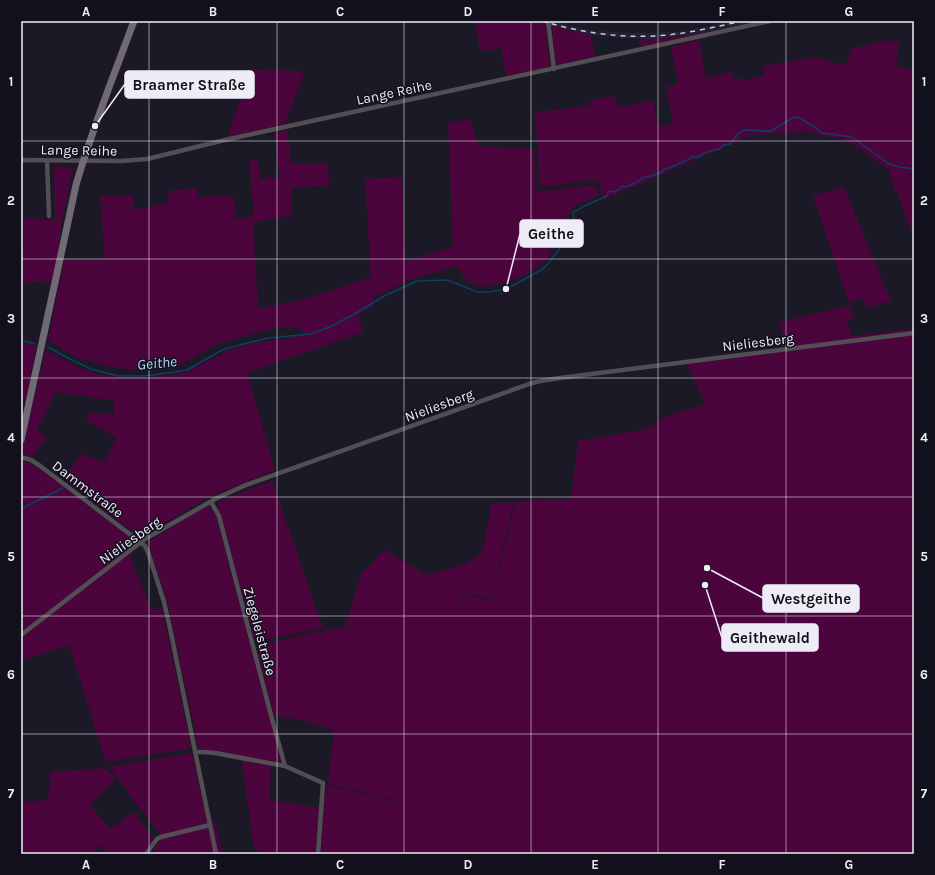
<svg xmlns="http://www.w3.org/2000/svg" width="935" height="875" font-family="Karla,sans-serif">
	<style>
		.built { fill: #242135 }
		.green { fill: #4b053c }
		.lines { fill: none; stroke-linecap: round; stroke-linejoin: round }
		.stream { stroke: #0d3f61; stroke-width: 1.5 }
		.street { stroke: #524e54; stroke-width: 4.5 }
		.secondary { stroke: #716a75; stroke-width: 7 }
		.rail { stroke: #cccad5; stroke-width: 1.5; stroke-dasharray: 5 5; stroke-linecap: butt }
		.grid { fill: none; stroke: #eeedf7; stroke-width: 1; stroke-opacity: 0.55 }
		.labels { text-anchor: middle; stroke-width: 3; stroke-linejoin: round; paint-order: stroke }
		.street-label { font-size: 14px; fill: #eeedf7; stroke: #13101d }
		.water-label { font-size: 15px; font-style: italic; fill: #b0d9fb; stroke: #13101d }
		.leader { fill: none; stroke: #eeedf7; stroke-width: 1.5 }
		.callout-dot { fill: #eeedf7; stroke: #13101d; stroke-width: 1.5 }
		.callout { fill: #eeedf7; stroke: #eeedf7; stroke-width: 1.5 }
		.callout-label { font-size: 15px; text-anchor: middle; font-weight: bold; fill: #111 }
		.neatline { fill: none; stroke: #eeedf7; stroke-width: 1.5 }
		.grid-label { font-size: 13px; text-anchor: middle; font-weight: bold; fill: #eeedf7 }
	</style>
	<rect width="100%" height="100%" fill="#1c1927"/>
	<!-- built -->
	<path class="built" d="M552 21 588 30 629 33 679 32 735 21H759L702 33 650 40 591 35 552 26Z"/>
	<!-- green -->
	<g class="green">
		<path d="M475 21H538L545 23 550 64 548 67 506 76 501 48 480 51Z"/>
		<path d="M552 26 591 35 595 57 559 65 557 63 555 56Z"/>
		<path d="M719 30 674 41 641 47 639 40 661 39Z"/>
		<path d="M699 40 706 78 732 72 734 79 742 78 743 81 764 76 763 66 817 57 830 62 846 65 851 49 882 41 899 42 896 66 914 70V238L897 192 895 191 889 170 849 141 805 132 751 135 603 200 599 181 590 180 544 187 540 186 535 112 590 106 589 101 615 96 617 107 653 101 658 126 673 124 666 87 678 84 671 47Z"/>
		<path d="M251 70 305 71 285 124 227 138Z"/>
		<path d="M471 119 478 146 533 149 537 192 595 185 599 196 575 205 564 221 549 257 532 271 508 282 482 287 465 280 458 266 412 279 373 297 374 305 358 315 363 332 247 373 275 470 209 497 147 534 133 532 63 478 81 454 104 462 117 438 86 420 90 412 113 415 115 401 56 392 37 430 47 437 32 457 21 453 46 350 78 367 101 375 140 378 185 373 227 351 259 342 301 336V328H278L248 335 217 344 180 365 146 370 115 368 81 359 48 341 64 260 105 259 100 196H133L134 210 169 203 167 191 197 188 198 197 234 196 236 219 254 216 249 161 258 160 260 179 280 177 274 134 287 130 291 163H328L329 185 291 188 292 215 253 223 258 308 303 300 371 277 365 179 402 177 405 261 453 247 448 123Z"/>
		<path d="M54 166 73 168 62 221 55 274 52 281 21 283 25 217 55 221Z"/>
		<path d="M844 187 891 301 867 308 863 298 849 302 813 196Z"/>
		<path d="M850 306 854 318 847 320 852 336 914 329V854H321L323 811 326 785 398 802V801L328 784 334 731 304 720 274 716 256 645 345 627 361 574 385 550 426 575 466 564 483 552 491 504 514 502 491 598 466 594 457 599 459 600 466 595 491 600 516 501 571 499 578 441 642 430 653 426 660 420V419L682 411 706 405 686 362 798 347V345L787 346 779 322Z"/>
		<path d="M21 342 36 346 27 399 21 398Z"/>
		<path d="M21 461 27 462 39 468 129 537 131 546 104 568 129 554 152 611 162 608 191 748 106 762 69 645 21 661V639L27 635 21 638Z"/>
		<path d="M272 481 323 628 255 641 217 502Z"/>
		<path d="M208 507 215 513 282 764 199 749 168 604 148 542 201 509Z"/>
		<path d="M192 753 207 822 215 821 223 854H151L161 839 160 834 109 767Z"/>
		<path d="M242 760 271 766 269 800 319 808 315 854H265V853L254 849Z"/>
		<path d="M104 768 115 779 90 805 110 829 134 812 154 839 144 854H109L101 845 91 854H21V802L48 800 50 772Z"/>
	</g>
	<g class="lines">
		<!-- stream -->
		<g class="stream">
			<path d="M21 340 35 344"/>
			<path d="M48 347 66 357 91 369 118 376H144L175 372 187 370 222 350 243 344 268 338 311 334 332 326 358 312 384 296 417 281 448 280 477 292H489L506 289 525 279 543 269 552 259 560 248 574 220 573 212 578 210 582 207 607 196 608 192 612 191 615 192C618 191 619 188 622 186L626 187 639 181 642 178 645 177H648L662 172 664 169C670 169 673 166 678 164 683 161 687 162 691 157H696L701 156 704 153 719 149 724 145 730 144 739 133 744 130 771 131 794 117 800 118 816 128 822 133 852 137 889 164 899 167 914 169"/>
			<path d="M21 509 63 488"/>
		</g>
		<!-- street -->
		<g class="street">
			<path d="M548 21 554 69"/>
			<path d="M21 160 121 161 147 159 225 140 770 21"/>
			<path d="M47 160 49 216"/>
			<path d="M21 457 31 460 39 465 140 542 145 546 148 552 164 602 170 628 216 854"/>
			<path d="M211 502 219 516 272 719 285 766"/>
			<path d="M21 635 145 539 217 498 246 485 529 384 540 381 560 378 914 333"/>
			<path d="M195 752H203L215 753 285 766 323 783 318 854"/>
			<path d="M146 854 157 839 161 837 210 825"/>
		</g>
		<!-- secondary -->
		<path class="secondary" d="M21 440 76 185C92 129 114 75 134 21"/>
		<!-- rail -->
		<path class="rail" d="M542 21C585 34 631 40 676 34 698 31 720 26 742 21"/>
	</g>
	<!-- grid -->
	<path class="grid" d="M149 21V854M277 21V854M404 21V854M531 21V854M658 21V854M786 21V854M21 141H914M21 259H914M21 378H914M21 497H914M21 616H914M21 734H914"/>
	<g class="labels">
		<!-- street labels -->
		<g class="street-label">
			<text transform="translate(394 92) rotate(-12)" y="5">Lange Reihe</text>
			<text transform="translate(79 150) rotate(1)" y="5">Lange Reihe</text>
			<text transform="translate(758 342) rotate(-7)" y="5">Nieliesberg</text>
			<text transform="translate(439 405) rotate(-20)" y="5">Nieliesberg</text>
			<text transform="translate(88 489) rotate(37)" y="5">Dammstraße</text>
			<text transform="translate(130 540) rotate(-35)" y="5">Nieliesberg</text>
			<text transform="translate(260 631) rotate(75)" y="5">Ziegeleistraße</text>
		</g>
		<!-- water labels -->
		<g class="water-label">
			<text transform="translate(157 363) rotate(-5)" y="5">Geithe</text>
		</g>
	</g>
	<!-- callouts -->
	<path class="leader" d="M95 126L125 84M506 289L520 234M707 568L763 598M705 585L722 638"/>
	<g class="callout-dot">
		<circle cx="95" cy="126" r="4"/>
		<circle cx="506" cy="289" r="4"/>
		<circle cx="707" cy="568" r="4"/>
		<circle cx="705" cy="585" r="4"/>
	</g>
	<g class="callout">
		<rect x="125" y="71" width="129" height="27" rx="4"/>
		<rect x="520" y="220" width="63" height="27" rx="4"/>
		<rect x="763" y="585" width="96" height="27" rx="4"/>
		<rect x="722" y="624" width="96" height="27" rx="4"/>
	</g>
	<g class="callout-label">
		<text x="189" y="90">Braamer Straße</text>
		<text x="551" y="239">Geithe</text>
		<text x="811" y="604">Westgeithe</text>
		<text x="770" y="643">Geithewald</text>
	</g>
	<!-- border -->
	<rect width="935" height="875" fill="none" stroke="#13101d" stroke-width="44"/>
	<rect x="22" y="22" width="891" height="831" class="neatline"/>
	<g class="grid-label">
		<text x="86" y="16">A</text>
		<text x="213" y="16">B</text>
		<text x="340" y="16">C</text>
		<text x="468" y="16">D</text>
		<text x="595" y="16">E</text>
		<text x="722" y="16">F</text>
		<text x="849" y="16">G</text>
		<text x="11" y="86">1</text>
		<text x="924" y="86">1</text>
		<text x="11" y="205">2</text>
		<text x="924" y="205">2</text>
		<text x="11" y="323">3</text>
		<text x="924" y="323">3</text>
		<text x="11" y="442">4</text>
		<text x="924" y="442">4</text>
		<text x="11" y="561">5</text>
		<text x="924" y="561">5</text>
		<text x="11" y="679">6</text>
		<text x="924" y="679">6</text>
		<text x="11" y="798">7</text>
		<text x="924" y="798">7</text>
		<text x="86" y="869">A</text>
		<text x="213" y="869">B</text>
		<text x="340" y="869">C</text>
		<text x="468" y="869">D</text>
		<text x="595" y="869">E</text>
		<text x="722" y="869">F</text>
		<text x="849" y="869">G</text>
	</g>
</svg>
